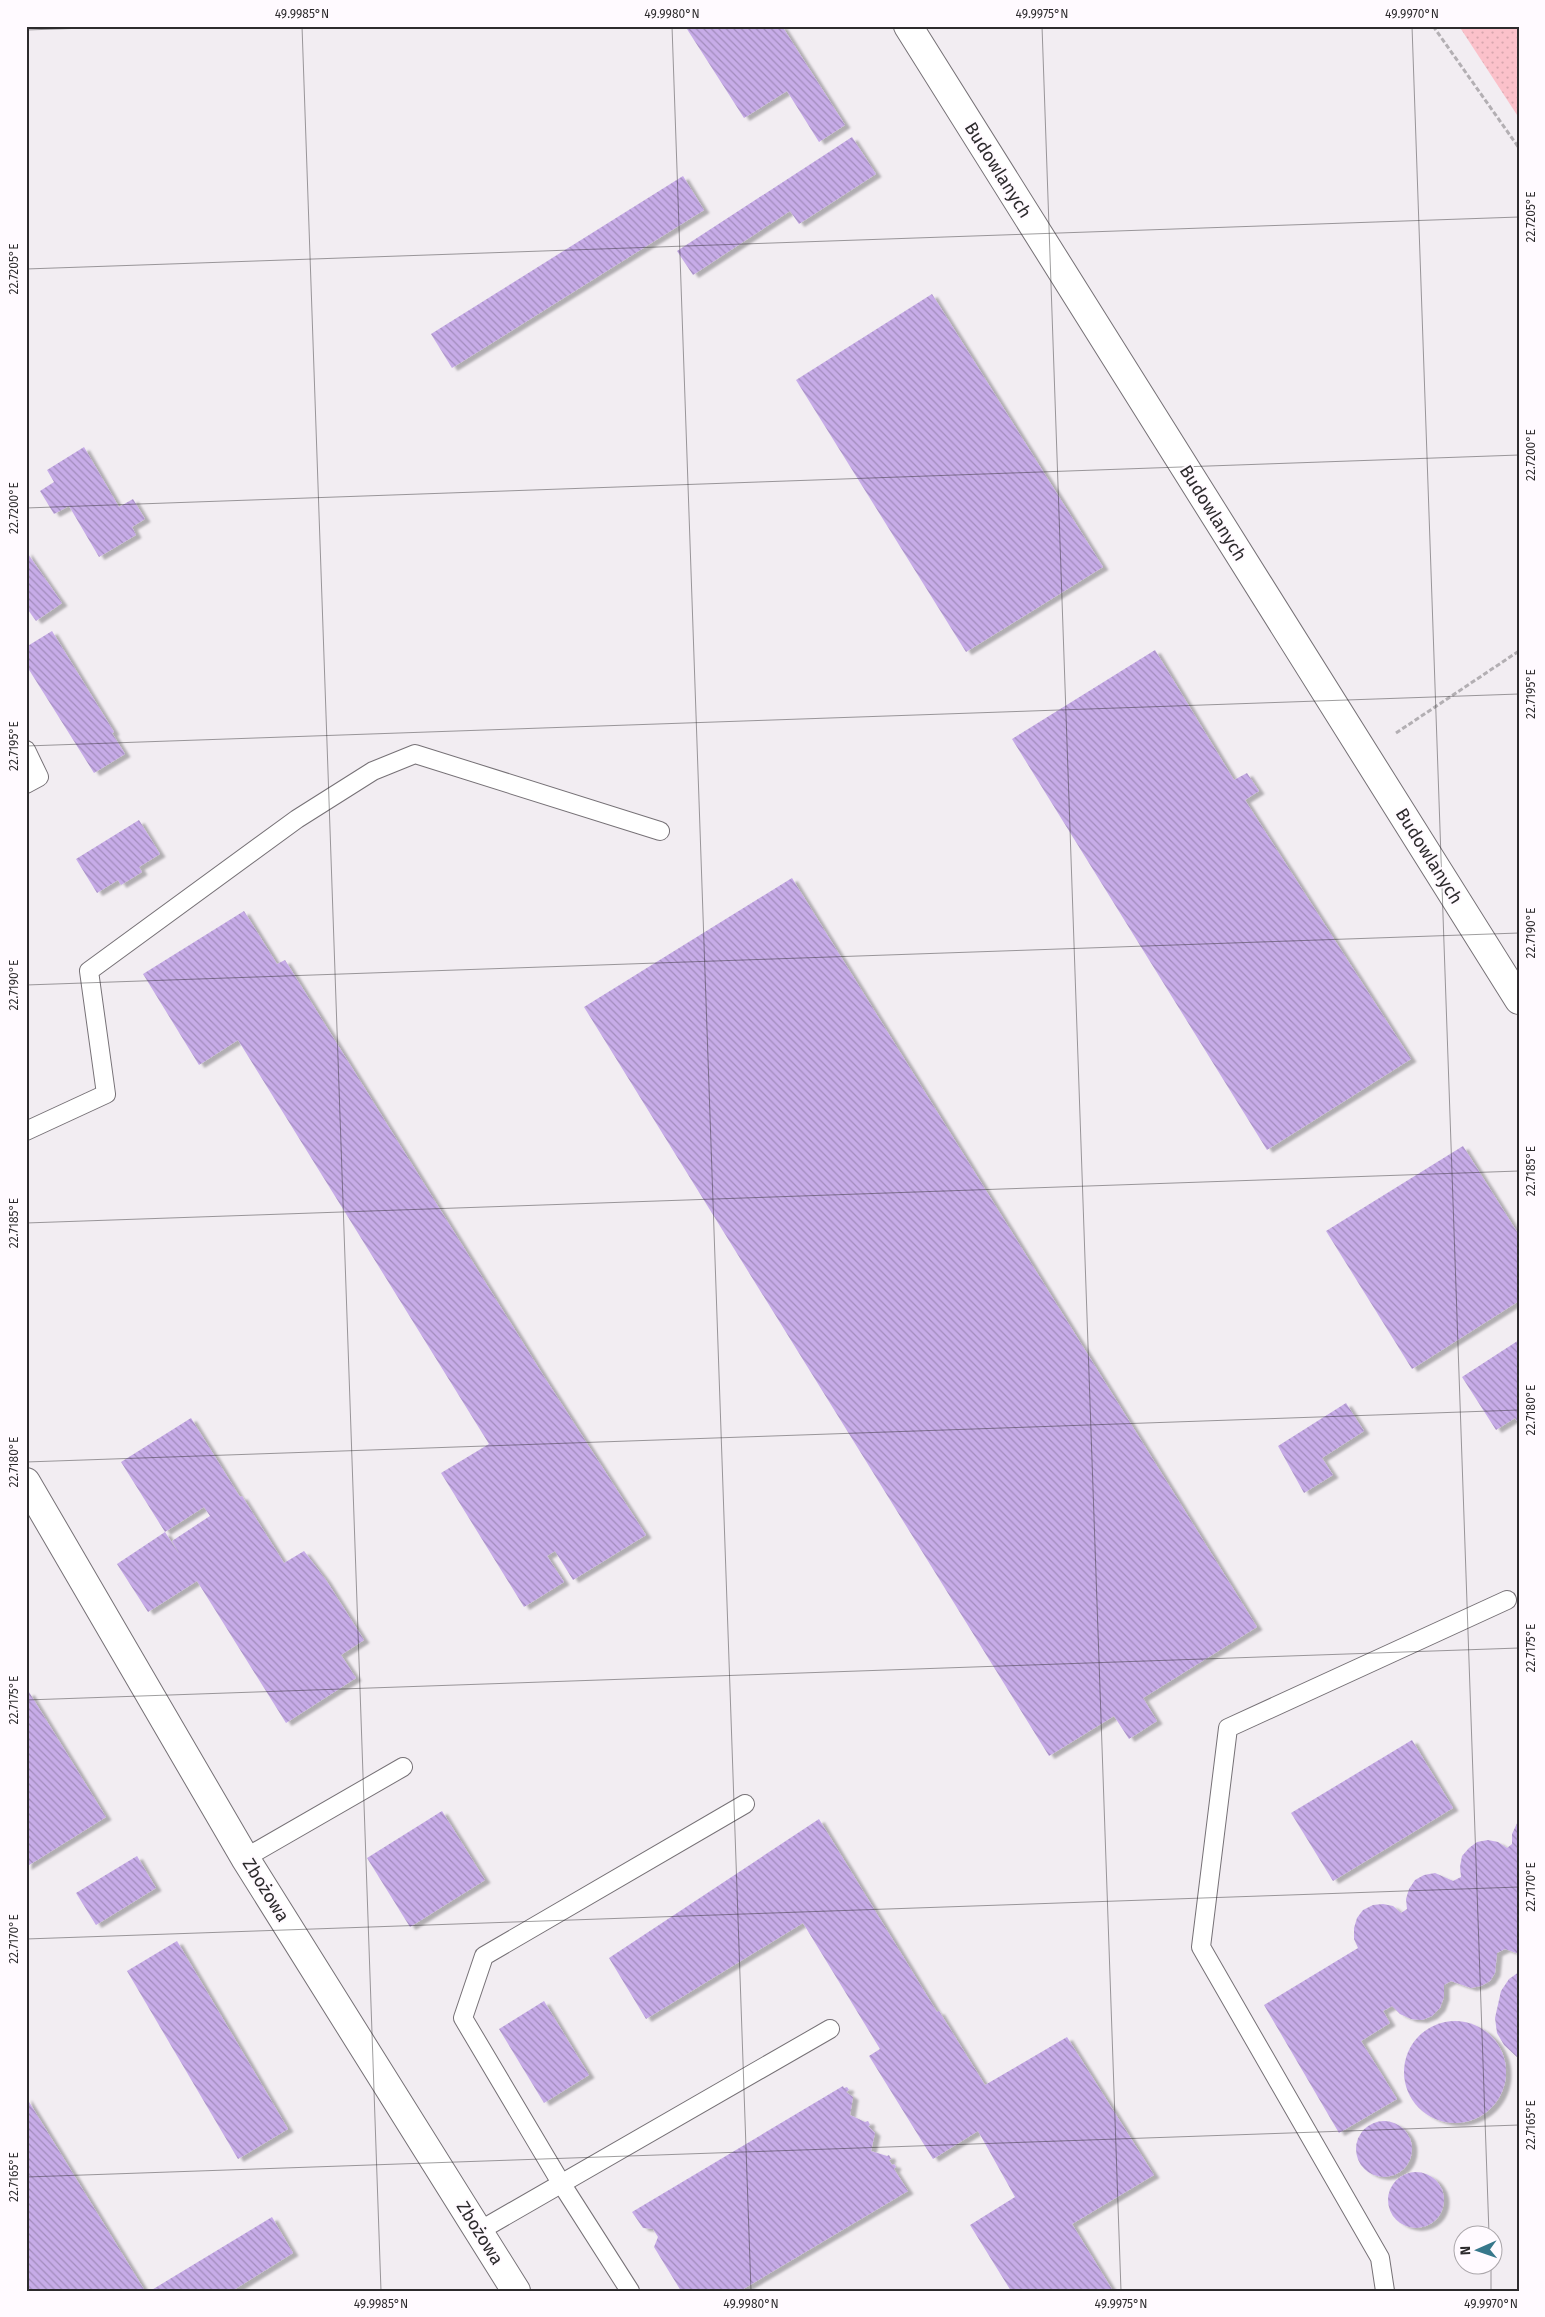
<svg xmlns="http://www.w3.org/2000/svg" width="1545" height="2317" font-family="'Fira Sans',sans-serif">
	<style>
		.grass { fill: url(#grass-dots) }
		.building { fill: url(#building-back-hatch); filter: url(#shadow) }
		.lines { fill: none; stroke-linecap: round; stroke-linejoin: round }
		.service-casing { stroke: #767176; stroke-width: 20 }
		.minor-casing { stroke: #767176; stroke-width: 30 }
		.path { stroke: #b3afb3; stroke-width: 3; stroke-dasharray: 5 2.5; stroke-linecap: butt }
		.service { stroke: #fff; stroke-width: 18 }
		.minor { stroke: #fff; stroke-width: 28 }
		.ticks { fill: none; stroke: #2d2b2d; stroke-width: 1; stroke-opacity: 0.45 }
		.labels { text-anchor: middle; stroke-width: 4; stroke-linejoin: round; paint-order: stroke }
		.street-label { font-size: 18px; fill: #2d2b2d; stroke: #fffaff }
		.neatline { fill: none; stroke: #2d2b2d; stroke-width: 2 }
		.ticks-label { font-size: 12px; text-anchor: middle; fill: #2d2b2d }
	</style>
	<defs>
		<pattern id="grass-dots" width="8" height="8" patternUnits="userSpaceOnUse" patternTransform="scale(1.25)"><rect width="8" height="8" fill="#fbc1ca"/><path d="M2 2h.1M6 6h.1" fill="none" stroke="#d7a6ae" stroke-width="1.8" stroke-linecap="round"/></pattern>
		<pattern id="building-back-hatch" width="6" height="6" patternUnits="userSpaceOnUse" patternTransform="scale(1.25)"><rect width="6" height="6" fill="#c7ace8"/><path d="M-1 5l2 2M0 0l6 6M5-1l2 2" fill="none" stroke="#a28cbc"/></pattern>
		<filter id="shadow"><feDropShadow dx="5.5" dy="3" stdDeviation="1" flood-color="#0004"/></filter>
	</defs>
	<rect width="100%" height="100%" fill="#f2edf2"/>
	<!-- grass -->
	<path class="grass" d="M1459 26H1519V118Z"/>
	<!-- building -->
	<g class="building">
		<path d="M685 26H782L845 125 819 142 787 91 744 118Z"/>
		<path d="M852 137 876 174 799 224 790 211 693 275 677 251Z"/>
		<path d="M683 176 704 210 452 368 431 334Z"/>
		<path d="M932 294 1103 567 966 652 796 380Z"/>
		<path d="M84 447 119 507 133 499 145 519 132 527 136 535 99 557 69 506 54 514 40 491 54 482 47 470Z"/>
		<path d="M26 551 62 603 36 621 26 607Z"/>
		<path d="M52 631 114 732 112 733 125 754 94 773 26 665V647Z"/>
		<path d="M1155 650 1234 780 1247 773 1259 791 1245 800 1411 1059 1267 1150 1012 739Z"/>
		<path d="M139 820 160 854 139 867 142 872 121 885 118 880 97 893 76 859Z"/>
		<path d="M792 878 1257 1627 1143 1698 1157 1721 1129 1739 1114 1716 1049 1756 584 1007Z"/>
		<path d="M244 911 277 964 285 960 543 1375 646 1535 573 1580 555 1551 547 1556 564 1582 524 1607 441 1473 489 1444 238 1040 199 1065 143 974Z"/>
		<path d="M1463 1146 1519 1235V1301L1412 1369 1326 1231Z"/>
		<path d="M1519 1340V1424L1515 1418 1496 1430 1462 1377Z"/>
		<path d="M1346 1403 1364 1431 1322 1458 1333 1475 1304 1493 1278 1446Z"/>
		<path d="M191 1418 240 1497 242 1496 284 1563 304 1551 326 1580 364 1640 341 1655 356 1678 286 1723 197 1581 148 1612 117 1564 165 1532 180 1555 172 1541 210 1516 204 1507 165 1532 121 1462Z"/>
		<path d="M29 1692 106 1817 26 1867V1694Z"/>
		<path d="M1412 1740 1453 1808 1333 1881 1291 1813Z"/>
		<path d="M442 1811 485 1880 410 1927 367 1858Z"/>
		<path d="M819 1819 937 2012 939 2011 985 2085 1067 2037 1154 2175 1072 2224 1113 2291H1011L970 2225 1015 2197 978 2131 933 2159 869 2056 880 2049 803 1923 646 2019 609 1958Z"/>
		<path d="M1519 1819V1954L1505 1949 1497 1953 1495 1973 1490 1981 1481 1986 1471 1988 1451 1981 1444 1985V1997L1440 2008 1432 2016 1422 2020 1411 2019 1400 2014 1392 2006 1383 2011 1390 2023 1361 2041 1397 2099 1339 2133 1264 2005 1358 1948 1354 1939V1928L1357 1918 1363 1910 1373 1905 1383 1904 1393 1906 1401 1913 1407 1909 1406 1899 1409 1889 1415 1880 1424 1875 1435 1873 1453 1881 1461 1877 1460 1867 1462 1856 1469 1848 1477 1842 1488 1840 1498 1842 1507 1848 1512 1844V1834Z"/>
		<path d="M137 1856 156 1888 96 1925 76 1893Z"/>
		<path d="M177 1941 288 2129 238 2159 127 1971Z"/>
		<path d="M1519 1972V2059L1504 2045 1497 2033 1495 2018 1501 1991 1509 1979Z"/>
		<path d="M544 2001 589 2075 544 2103 499 2029Z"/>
		<circle cx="1455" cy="2072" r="51"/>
		<path d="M843 2086 844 2088 847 2087 849 2090 846 2092 853 2097 850 2115 865 2122 868 2121 870 2125 868 2126 875 2133 871 2151 887 2156 889 2155 891 2159 889 2160 892 2165 894 2164 896 2167 894 2169 908 2191 740 2291H681L654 2247 658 2237 653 2229 643 2228 632 2212Z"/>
		<path d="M26 2097 145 2291H26Z"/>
		<circle cx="1384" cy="2149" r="28"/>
		<circle cx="1416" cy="2200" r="28"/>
		<path d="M272 2217 293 2253 232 2291H150Z"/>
	</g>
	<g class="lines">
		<defs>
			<g id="service">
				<path d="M26 750 39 777 26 784"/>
				<path d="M26 1131 106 1094 89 971 297 819 373 771 415 754 660 831"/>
				<path d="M245 1858 403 1767"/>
				<path d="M479 2231 830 2029"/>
				<path d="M630 2291 561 2183 463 2018 484 1956 745 1804"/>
				<path d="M1385 2291 1380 2258 1201 1947 1228 1728 1507 1600"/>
			</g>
			<g id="minor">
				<path d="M908 26 1519 1000"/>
				<path d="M26 1482 245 1858 516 2291"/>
			</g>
		</defs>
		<!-- service casing -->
		<use href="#service" class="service-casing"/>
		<!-- minor casing -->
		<use href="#minor" class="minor-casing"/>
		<!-- path -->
		<g class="path">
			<path d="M1433 26 1519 148"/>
			<path d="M1396 733 1519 651"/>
		</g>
		<!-- service -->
		<use href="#service" class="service"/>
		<!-- minor -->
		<use href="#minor" class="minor"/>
	</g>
	<!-- ticks -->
	<path class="ticks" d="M302 26 381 2291M672 26 751 2291M1042 26 1121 2291M1412 26 1489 2234M26 30 147 26M26 269 1519 217M26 508 1519 455M26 746 1519 694M26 985 1519 933M26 1223 1519 1171M26 1462 1519 1410M26 1700 1519 1648M26 1939 1519 1887M26 2177 1519 2125M1491 2264V2291"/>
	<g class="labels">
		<!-- street labels -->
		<g class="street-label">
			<text transform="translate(998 170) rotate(58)" y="6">Budowlanych</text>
			<text transform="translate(1213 513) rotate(58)" y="6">Budowlanych</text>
			<text transform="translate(1429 856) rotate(58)" y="6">Budowlanych</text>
			<text transform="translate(266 1890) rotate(58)" y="6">Zbożowa</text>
			<text transform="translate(480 2233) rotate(58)" y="6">Zbożowa</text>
		</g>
	</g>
	<!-- border -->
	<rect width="1545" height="2317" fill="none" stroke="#fffaff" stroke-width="55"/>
	<!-- north arrow -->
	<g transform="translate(1478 2250) rotate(268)"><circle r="24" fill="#fffaff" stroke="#aba7ab"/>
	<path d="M0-4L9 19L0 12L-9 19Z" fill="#37778b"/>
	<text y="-8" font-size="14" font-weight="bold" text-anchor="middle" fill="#2d2b2d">N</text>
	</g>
	<rect x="28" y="28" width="1490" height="2262" class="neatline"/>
	<g class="ticks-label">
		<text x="302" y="18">49.9985°N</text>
		<text x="672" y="18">49.9980°N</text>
		<text x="1042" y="18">49.9975°N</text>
		<text x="1412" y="18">49.9970°N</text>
		<text transform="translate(1531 217) rotate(-90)" y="4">22.7205°E</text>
		<text transform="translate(14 269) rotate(-90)" y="4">22.7205°E</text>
		<text transform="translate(1531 455) rotate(-90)" y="4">22.7200°E</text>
		<text transform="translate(14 508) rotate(-90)" y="4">22.7200°E</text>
		<text transform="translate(1531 694) rotate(-90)" y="4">22.7195°E</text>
		<text transform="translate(14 746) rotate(-90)" y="4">22.7195°E</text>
		<text transform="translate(1531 933) rotate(-90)" y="4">22.7190°E</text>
		<text transform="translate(14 985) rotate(-90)" y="4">22.7190°E</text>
		<text transform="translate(1531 1171) rotate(-90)" y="4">22.7185°E</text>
		<text transform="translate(14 1223) rotate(-90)" y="4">22.7185°E</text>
		<text transform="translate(1531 1410) rotate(-90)" y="4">22.7180°E</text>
		<text transform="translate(14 1462) rotate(-90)" y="4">22.7180°E</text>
		<text transform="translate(1531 1648) rotate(-90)" y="4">22.7175°E</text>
		<text transform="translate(14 1700) rotate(-90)" y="4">22.7175°E</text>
		<text transform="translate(1531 1887) rotate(-90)" y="4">22.7170°E</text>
		<text transform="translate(14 1939) rotate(-90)" y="4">22.7170°E</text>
		<text transform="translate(1531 2125) rotate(-90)" y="4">22.7165°E</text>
		<text transform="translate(14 2177) rotate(-90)" y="4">22.7165°E</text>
		<text x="381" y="2308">49.9985°N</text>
		<text x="751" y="2308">49.9980°N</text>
		<text x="1121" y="2308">49.9975°N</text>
		<text x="1491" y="2308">49.9970°N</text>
	</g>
</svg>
